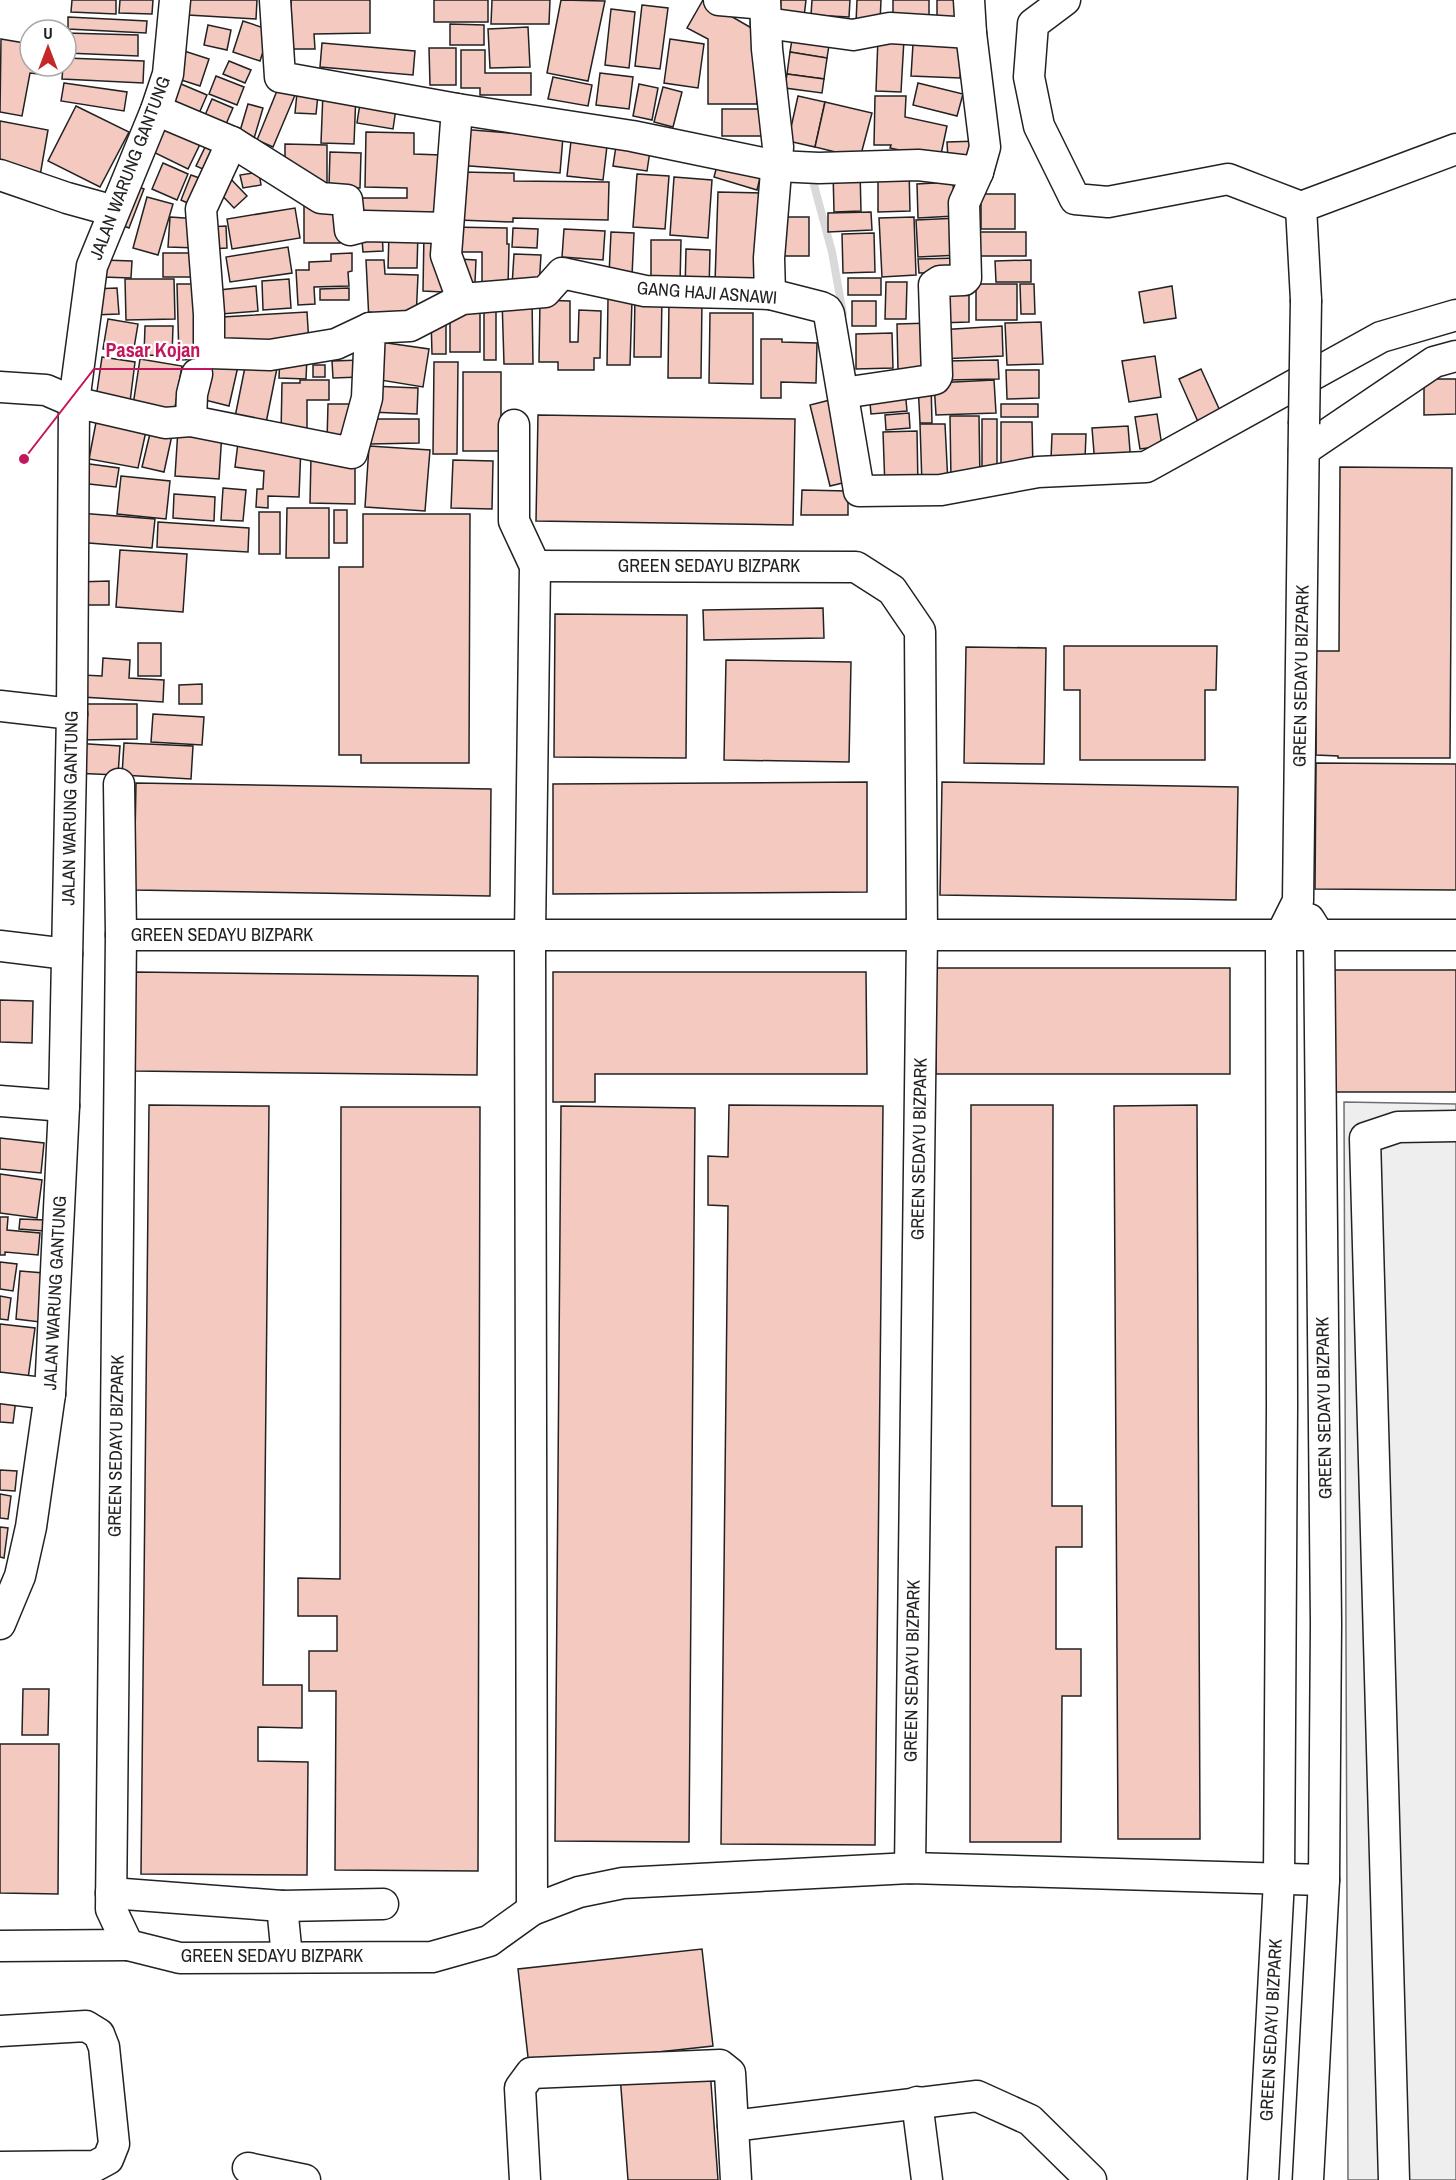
<svg xmlns="http://www.w3.org/2000/svg" width="1456" height="2180" font-family="'Archivo Narrow',sans-serif">
	<style>
		.green { fill: #eee; stroke: #6f6f6f; stroke-width: 1.5 }
		.lines { fill: none; stroke-linecap: round; stroke-linejoin: round }
		.stream { stroke: #d9d9d9; stroke-width: 8 }
		.building { fill: #f3c9c0; stroke: #222; stroke-width: 1.5 }
		.minor-casing { stroke: #222; stroke-width: 33 }
		.minor { stroke: #fff; stroke-width: 30 }
		.minor-bridge-casing { stroke: #222; stroke-width: 33; stroke-linecap: butt }
		.minor-bridge { stroke: #fff; stroke-width: 30 }
		.labels { text-anchor: middle; stroke-width: 4.5; stroke-linejoin: round; paint-order: stroke }
		.street-label { font-size: 18px; fill: #222; stroke: #fff }
		.leader { fill: none; stroke: #c2185b; stroke-width: 2 }
		.callout-dot { fill: #c2185b; stroke: #fff; stroke-width: 2 }
		.callout-label { font-size: 20px; text-anchor: middle; font-weight: bold; fill: #c2185b; stroke: #fff; stroke-width: 4.5; stroke-linejoin: round; paint-order: stroke }
	</style>
	<rect width="100%" height="100%" fill="#fff"/>
	<!-- green -->
	<path class="green" d="M1344 1102 1456 1104V2180H1348Z"/>
	<g class="lines">
		<!-- stream -->
		<path class="stream" d="M811 174 832 252 843 314"/>
	</g>
	<!-- building -->
	<g class="building">
		<path d="M72 0H116V14L71 12Z"/>
		<path d="M120 0H153L152 14 119 13Z"/>
		<path d="M189 0H257L256 19 188 15Z"/>
		<path d="M291 0H370V33L314 34 315 49H292Z"/>
		<rect x="434" y="0" width="54" height="22"/>
		<path d="M492 0H550L549 24H491Z"/>
		<path d="M561 0 605 1 588 81 547 73Z"/>
		<path d="M703 0 755 30 757 104H708V39L687 28Z"/>
		<path d="M773 0H806L804 17 772 12Z"/>
		<path d="M812 0H850L849 17 811 15Z"/>
		<path d="M857 0H881L880 23H856Z"/>
		<rect x="893" y="0" width="36" height="17"/>
		<rect x="937" y="0" width="28" height="25"/>
		<path d="M642 5 668 8 660 69 635 66Z"/>
		<path d="M611 9 635 12 629 68 605 65Z"/>
		<path d="M68 17 147 21 146 33 68 29Z"/>
		<path d="M243 21 270 30 260 61 233 52Z"/>
		<path d="M450 24 484 25V45H450Z"/>
		<path d="M208 25 231 30 227 50 204 45Z"/>
		<path d="M528 27 530 67 490 68 488 29Z"/>
		<path d="M66 33 138 35V56L66 53Z"/>
		<path d="M793 33 830 39 827 58 790 52Z"/>
		<path d="M878 38 904 39 901 92 876 91Z"/>
		<path d="M1 39 30 44V66H49L47 75 30 73 22 116 0 112Z"/>
		<path d="M670 39 704 44 698 88 664 83Z"/>
		<path d="M322 43 415 51 413 75 320 67Z"/>
		<path d="M913 44 962 47 960 78 911 76Z"/>
		<path d="M429 48H456V85H430Z"/>
		<path d="M178 49 209 59 200 86 169 76Z"/>
		<path d="M461 50H485V73H531V95H480V88H461Z"/>
		<path d="M790 52 827 58 824 79 787 74Z"/>
		<path d="M66 58 144 61 143 83 62 79 63 66H66Z"/>
		<path d="M229 61 251 70 245 83 223 74Z"/>
		<path d="M600 73 633 77 629 109 596 105Z"/>
		<path d="M787 74 824 79 822 93 785 88Z"/>
		<path d="M216 76 244 87 237 105 209 94Z"/>
		<path d="M553 77 592 85 588 106 548 99Z"/>
		<path d="M174 81 207 95 194 125 161 111Z"/>
		<path d="M281 81 298 88 273 147 257 140Z"/>
		<path d="M64 83 127 92 124 111 61 101Z"/>
		<path d="M918 83 963 94 957 116 913 105Z"/>
		<path d="M639 84 658 88 652 120 633 116Z"/>
		<path d="M663 87 682 92 673 127 654 122Z"/>
		<path d="M323 92 356 93 354 144 321 143Z"/>
		<path d="M297 93 318 95 316 114 295 113Z"/>
		<path d="M798 96 825 102 815 147 788 141Z"/>
		<path d="M875 96H906L905 117 947 126 940 159 890 148 891 145H874Z"/>
		<path d="M361 97 397 102 393 129 357 123Z"/>
		<path d="M212 99 233 108 223 131 202 122Z"/>
		<path d="M825 102 872 113 860 158 815 147Z"/>
		<path d="M248 104 263 108 252 145 237 141Z"/>
		<path d="M76 106 129 132 100 187 48 161Z"/>
		<path d="M722 109H766L767 136H722Z"/>
		<path d="M161 115 204 136 188 169 145 148Z"/>
		<path d="M0 121 48 130 40 176 0 169Z"/>
		<path d="M460 129 563 137 560 173 457 165Z"/>
		<path d="M366 132 414 133V154L441 155 440 225 355 224 356 198H407V188L365 187Z"/>
		<path d="M210 137 224 143 209 172 196 166Z"/>
		<path d="M571 141 607 146 603 180 567 176Z"/>
		<path d="M979 141 980 159 948 160 947 142Z"/>
		<path d="M285 144 327 145V188L285 174Z"/>
		<path d="M616 146 650 151 647 171 613 166Z"/>
		<path d="M330 152 361 153 360 188 329 187Z"/>
		<path d="M719 158 762 170 757 190 714 177Z"/>
		<path d="M163 163 188 174 177 200 152 189Z"/>
		<path d="M909 168 910 211 878 212V169Z"/>
		<path d="M860 170 861 211 834 212 833 171Z"/>
		<path d="M259 172 261 185 243 188 240 175Z"/>
		<path d="M461 172 514 173V181L609 182 608 220 513 218V222L459 220Z"/>
		<path d="M637 174 669 176 665 229 633 227Z"/>
		<path d="M191 175 205 180 194 206 181 200Z"/>
		<path d="M227 175 247 196 234 208 214 187Z"/>
		<path d="M674 177 712 180 708 238 670 235Z"/>
		<path d="M953 182 955 216 918 218 917 184Z"/>
		<path d="M128 183 144 189 129 228 113 222Z"/>
		<path d="M718 192 763 193 761 284 715 282Z"/>
		<rect x="981" y="194" width="34" height="35"/>
		<path d="M147 197 173 204 158 255 133 248Z"/>
		<rect x="304" y="204" width="36" height="39"/>
		<path d="M295 208 300 238 232 249 227 219Z"/>
		<path d="M871 212 872 230 828 232V213Z"/>
		<path d="M170 217 199 219 197 248 168 247Z"/>
		<path d="M781 217H809V256H780Z"/>
		<path d="M914 217 916 275 882 277 879 218Z"/>
		<path d="M959 218 960 255 918 257 916 220Z"/>
		<path d="M226 226 227 248 211 249 209 227Z"/>
		<path d="M451 227 507 228V244H509L508 287 482 286V252H451Z"/>
		<path d="M382 228 383 251 363 252 361 229Z"/>
		<path d="M513 228 538 229 537 248 512 247Z"/>
		<path d="M564 229 605 231 603 260 562 257Z"/>
		<path d="M424 232H444L443 292 423 291Z"/>
		<path d="M611 232 634 233 632 276 609 275Z"/>
		<rect x="974" y="232" width="52" height="24"/>
		<path d="M389 233H418L417 268H388Z"/>
		<path d="M874 233 875 272 843 273 842 234Z"/>
		<path d="M651 240H681L680 285 651 284Z"/>
		<path d="M288 247 292 273 230 282 226 257Z"/>
		<path d="M686 249 710 250 709 291H685Z"/>
		<rect x="163" y="253" width="40" height="24"/>
		<path d="M352 253V271L348 272 349 286 314 287 315 304 298 305 296 270H309V262L331 261V254Z"/>
		<path d="M514 254 541 255 539 286H512Z"/>
		<path d="M959 258V272L919 273 918 259Z"/>
		<path d="M459 259 476 260 475 283 459 282Z"/>
		<path d="M103 260 132 261 131 278 102 277Z"/>
		<path d="M366 260H384L385 274 418 275 416 319 369 321Z"/>
		<path d="M1031 260V282H996L995 261Z"/>
		<rect x="848" y="278" width="33" height="17"/>
		<path d="M125 279H174L175 319 126 320Z"/>
		<path d="M289 279 291 308 263 310 262 281Z"/>
		<path d="M886 282H907L906 319H885Z"/>
		<path d="M177 284H202L205 359 179 360Z"/>
		<rect x="976" y="284" width="41" height="36"/>
		<path d="M1020 284H1034L1035 314H1021Z"/>
		<path d="M256 286 258 311 221 314 219 290Z"/>
		<path d="M969 286V322L938 323V287Z"/>
		<path d="M1172 286 1176 318 1144 323 1139 292Z"/>
		<path d="M117 288 119 314 93 315 92 289Z"/>
		<path d="M349 288V300H320V289Z"/>
		<path d="M635 295 662 296 661 357H634Z"/>
		<path d="M502 299H532L533 364H504Z"/>
		<path d="M608 299 632 300 630 365H607Z"/>
		<path d="M540 300 570 301V342H578L579 310 601 311 600 358H594V370H558V362H539Z"/>
		<path d="M669 300H702L701 378H668Z"/>
		<rect x="852" y="301" width="24" height="25"/>
		<rect x="484" y="305" width="12" height="55"/>
		<rect x="450" y="308" width="30" height="44"/>
		<path d="M307 312 309 344 224 349 222 317Z"/>
		<path d="M710 313H753V384L709 383Z"/>
		<path d="M431 317H446V354H432Z"/>
		<path d="M108 319 138 324 133 354 103 349Z"/>
		<path d="M1041 322 1043 364 1007 365 1005 323Z"/>
		<path d="M932 323 933 370 898 371 897 324Z"/>
		<path d="M145 326H173L172 356 144 355Z"/>
		<path d="M1002 326 1003 356 940 359 938 330Z"/>
		<path d="M892 333 893 368 856 369V334Z"/>
		<path d="M761 339H782V342L817 343 816 383 781 382V398H761Z"/>
		<path d="M380 342 429 349 423 387 374 379Z"/>
		<path d="M211 356 239 362 229 406 201 399Z"/>
		<path d="M1155 356 1161 397 1129 402 1122 361Z"/>
		<path d="M102 357 135 362 129 410 95 405Z"/>
		<path d="M280 357H307L306 379 279 378Z"/>
		<path d="M140 359 182 366 173 419 132 412Z"/>
		<path d="M361 360V377L333 378 332 361Z"/>
		<path d="M998 360 999 379 947 380 946 361Z"/>
		<path d="M246 362 277 368 265 428 234 422Z"/>
		<path d="M434 362H458L457 454H433Z"/>
		<rect x="313" y="365" width="12" height="12"/>
		<path d="M1201 369 1221 413 1199 424 1179 379Z"/>
		<path d="M1006 370H1039V398L1007 399Z"/>
		<rect x="463" y="372" width="38" height="79"/>
		<path d="M1424 379H1456V414L1424 415Z"/>
		<path d="M300 380H329V400H307V434H281L282 383H300Z"/>
		<path d="M994 380 996 413 936 415 934 383Z"/>
		<path d="M931 383 932 423H920L918 384Z"/>
		<path d="M371 386 418 388 417 414 370 412Z"/>
		<path d="M905 389 907 411 871 414 869 392Z"/>
		<path d="M830 400 851 481 830 486 810 405Z"/>
		<path d="M328 404H349V441H327Z"/>
		<rect x="1001" y="404" width="37" height="13"/>
		<path d="M98 412 148 422 138 468 89 459Z"/>
		<path d="M909 413 910 428 886 430 885 415Z"/>
		<path d="M1157 414 1162 446 1140 449 1135 417Z"/>
		<path d="M538 415 795 419 793 525 536 521Z"/>
		<path d="M950 416H979L980 481H951Z"/>
		<path d="M371 419H419V443L371 444Z"/>
		<rect x="982" y="419" width="15" height="55"/>
		<path d="M153 421 174 426 164 472 142 467Z"/>
		<path d="M1001 422H1032L1033 470H1001Z"/>
		<path d="M920 424H945L948 484 922 485Z"/>
		<path d="M1128 426 1131 463 1095 465 1092 428Z"/>
		<path d="M178 429 222 432 219 479 175 476Z"/>
		<path d="M917 431 918 487 885 488 883 432Z"/>
		<path d="M1052 434H1086L1085 459H1051Z"/>
		<path d="M239 435 301 446 299 497 268 496V508L256 507 257 489H263L264 471 235 467Z"/>
		<path d="M369 446 430 450 425 511 365 507Z"/>
		<path d="M311 457H355V504L310 503Z"/>
		<path d="M453 460 493 461 492 509 451 508Z"/>
		<path d="M82 463 119 468 116 487 80 483Z"/>
		<path d="M1340 467 1452 468 1450 758H1338V756L1316 755V651H1339Z"/>
		<path d="M121 476 170 481 166 519 117 514Z"/>
		<path d="M223 488 246 490 243 521 221 520Z"/>
		<path d="M802 490 848 491V515H801Z"/>
		<path d="M174 494 215 497 214 521 173 518Z"/>
		<path d="M287 508H329V558H286Z"/>
		<rect x="334" y="510" width="13" height="33"/>
		<rect x="259" y="512" width="21" height="42"/>
		<path d="M79 513 155 519 152 548 76 542Z"/>
		<path d="M363 514H470L469 763H361V755H339V567H363Z"/>
		<path d="M158 522 249 528 248 552 157 547Z"/>
		<path d="M120 550 187 554 183 612 116 607Z"/>
		<path d="M109 581V605H79L78 582Z"/>
		<path d="M823 608 824 638 704 640 703 610Z"/>
		<path d="M555 614 687 615 686 758 554 757Z"/>
		<rect x="138" y="643" width="23" height="33"/>
		<path d="M1064 646H1217L1216 690H1205V760H1080V690H1064Z"/>
		<path d="M966 647 1046 648 1044 764 964 763Z"/>
		<path d="M103 658 130 660 129 678 164 680 163 702 82 697 83 675 102 676Z"/>
		<path d="M726 660 851 662 849 762 724 760Z"/>
		<path d="M202 684V704H179V685Z"/>
		<path d="M81 704H137V739L81 740Z"/>
		<path d="M153 714 204 717 202 745 151 742Z"/>
		<path d="M73 743 120 746 118 775 71 773Z"/>
		<path d="M124 743 193 746 191 779 122 775Z"/>
		<path d="M1316 763 1456 764V890L1315 889Z"/>
		<path d="M867 782V892L553 894V784Z"/>
		<path d="M942 782 1238 787 1236 900 940 895Z"/>
		<path d="M136 783 491 789 490 896 134 890Z"/>
		<rect x="936" y="968" width="294" height="106"/>
		<rect x="1334" y="970" width="122" height="122"/>
		<path d="M135 972 478 976 477 1075 134 1071Z"/>
		<path d="M553 972H866L867 1074H595V1102H553Z"/>
		<path d="M0 1000 33 1001 32 1043 0 1042Z"/>
		<path d="M149 1105 269 1106 263 1685H302V1728L258 1727V1761L308 1762 307 1875 141 1874Z"/>
		<path d="M729 1105 883 1106 875 1845 721 1844 728 1206 708 1205V1156L728 1157Z"/>
		<path d="M971 1105H1053L1052 1506H1082V1547H1056V1649H1081V1696H1062L1061 1842H970Z"/>
		<path d="M1197 1105 1200 1839H1118L1114 1106Z"/>
		<path d="M561 1106 695 1108 689 1842 555 1841Z"/>
		<path d="M341 1107H480L478 1871 335 1870 336 1691H309V1651H337V1616H298V1578L340 1579Z"/>
		<path d="M0 1138 44 1143 41 1173 0 1169Z"/>
		<path d="M0 1174 42 1180 37 1218 0 1213Z"/>
		<path d="M0 1217H8L7 1230 40 1233 38 1255 5 1252V1255H0Z"/>
		<path d="M20 1219 45 1220 44 1231 19 1229Z"/>
		<path d="M0 1262 17 1264 13 1291 0 1289Z"/>
		<path d="M20 1271 44 1273 40 1322 16 1319Z"/>
		<path d="M0 1296 11 1298 8 1320 0 1319Z"/>
		<path d="M0 1324 35 1328 27 1386 0 1383Z"/>
		<path d="M0 1397 16 1399 13 1423 0 1422Z"/>
		<path d="M0 1470 17 1471 15 1491 0 1490Z"/>
		<path d="M0 1494 11 1496 8 1519 0 1518Z"/>
		<path d="M0 1527 8 1528 4 1558 0 1557Z"/>
		<path d="M23 1689H49L48 1735H22Z"/>
		<path d="M0 1744H59L58 1894 0 1893Z"/>
		<path d="M702 1949 713 2046 529 2066 518 1969Z"/>
		<path d="M710 2069 718 2180H628L620 2075Z"/>
	</g>
	<g class="lines">
		<defs>
			<g id="minor">
				<path d="M275 0 280 77 457 109 446 255 462 299"/>
				<path d="M719 0 765 4"/>
				<path d="M765 0 767 49 778 147 769 258 770 294"/>
				<path d="M1065 0 1033 24 1029 77 1039 126 1075 199 1108 202 1228 179 1301 207 1456 149"/>
				<path d="M766 23 853 35 890 28 971 33"/>
				<path d="M457 109 632 136 777 166 819 168 918 165 978 172 985 147 971 33 969 0"/>
				<path d="M156 110 232 142 321 198 347 200 350 230 365 226 447 228"/>
				<path d="M232 142 201 209 209 314V353L270 355 336 344 370 328"/>
				<path d="M0 175 67 198 114 211"/>
				<path d="M1301 207 1306 300"/>
				<path d="M0 387 46 390 74 402 165 423 191 421 352 453 367 398 370 328 410 326 462 299 545 292 562 273 645 291 770 294 821 307 827 310 829 314 859 491 941 490 1038 472 1146 467 1381 337 1456 315"/>
				<path d="M843 393 931 380 935 379 937 376 934 285 940 281 964 280 966 278 964 203 978 172"/>
				<path d="M191 421 192 394 197 374"/>
				<path d="M514 425V521L535 566 530 935 532 1910"/>
				<path d="M1304 450 1434 362 1456 356"/>
				<path d="M535 566 856 567 892 590 920 631 922 935 910 1868"/>
				<path d="M0 706 72 714"/>
				<path d="M119 784 121 935 111 1909 128 1945 180 1958 432 1957 489 1941 532 1910 579 1892 623 1883 910 1868 1324 1880"/>
				<path d="M121 935H1456"/>
				<path d="M0 946 67 954"/>
				<path d="M0 1101 64 1106"/>
				<path d="M0 1388 50 1394"/>
				<path d="M0 1624 20 1576 31 1527 50 1394 64 1106 72 714 74 402 92 266 156 110 168 74 175 0"/>
				<path d="M111 1893 282 1906 287 1957"/>
				<path d="M282 1906 383 1904"/>
				<path d="M0 1946 128 1945"/>
				<path d="M0 2031 86 2026 99 2034 104 2047 114 2144 108 2159 95 2166 0 2167"/>
				<path d="M917 2102 927 2180"/>
				<path d="M733 2126 977 2096 1030 2120 1091 2180"/>
				<path d="M248 2168 305 2180"/>
				<path d="M525 2180 520 2088 531 2073 720 2065 730 2073 736 2180"/>
				<path d="M1263 2180 1279 1880 1282 1407 1281 935 1298 901 1304 424"/>
				<path d="M1308 2180 1324 1880 1326 1624 1319 935 1309 919"/>
				<path d="M1394 2180 1365 1138 1398 1127 1456 1126"/>
			</g>
		</defs>
		<!-- minor casing -->
		<use href="#minor" class="minor-casing"/>
		<!-- minor -->
		<use href="#minor" class="minor"/>
		<defs>
			<path id="minor-bridge" d="M1304 424 1306 300"/>
		</defs>
		<!-- minor-bridge casing -->
		<use href="#minor-bridge" class="minor-bridge-casing"/>
		<!-- minor-bridge -->
		<use href="#minor-bridge" class="minor-bridge"/>
	</g>
	<g class="labels">
		<!-- street labels -->
		<g class="street-label">
			<text transform="translate(130 168) rotate(-69)" y="6">JALAN WARUNG GANTUNG</text>
			<text transform="translate(707 293) rotate(4)" y="6">GANG HAJI ASNAWI</text>
			<text x="709" y="572">GREEN SEDAYU BIZPARK</text>
			<text transform="translate(1301 676) rotate(-89)" y="6">GREEN SEDAYU BIZPARK</text>
			<text transform="translate(70 808) rotate(-89)" y="6">JALAN WARUNG GANTUNG</text>
			<text x="222" y="941">GREEN SEDAYU BIZPARK</text>
			<text transform="translate(919 1149) rotate(-89)" y="6">GREEN SEDAYU BIZPARK</text>
			<text transform="translate(55 1293) rotate(-87)" y="6">JALAN WARUNG GANTUNG</text>
			<text transform="translate(1324 1408) rotate(-91)" y="6">GREEN SEDAYU BIZPARK</text>
			<text transform="translate(116 1446) rotate(-89)" y="6">GREEN SEDAYU BIZPARK</text>
			<text transform="translate(912 1671) rotate(-89)" y="6">GREEN SEDAYU BIZPARK</text>
			<text x="272" y="1962">GREEN SEDAYU BIZPARK</text>
			<text transform="translate(1271 2030) rotate(-87)" y="6">GREEN SEDAYU BIZPARK</text>
		</g>
	</g>
	<!-- callouts -->
	<path class="leader" d="M24 459L94 369H212"/>
	<circle class="callout-dot" cx="24" cy="459" r="6"/>
	<g class="callout-label">
		<text x="153" y="357">Pasar Kojan</text>
	</g>
	<!-- north arrow -->
	<g transform="translate(48 48)"><circle r="28" fill="#ffffff" stroke="#a7a7a7" stroke-width="1.5"/>
	<path d="M0-4.5L10 22L0 15L-10 22Z" fill="#c62828"/>
	<text y="-9" font-size="16" font-weight="bold" text-anchor="middle" fill="#222222">U</text>
	</g>
</svg>
